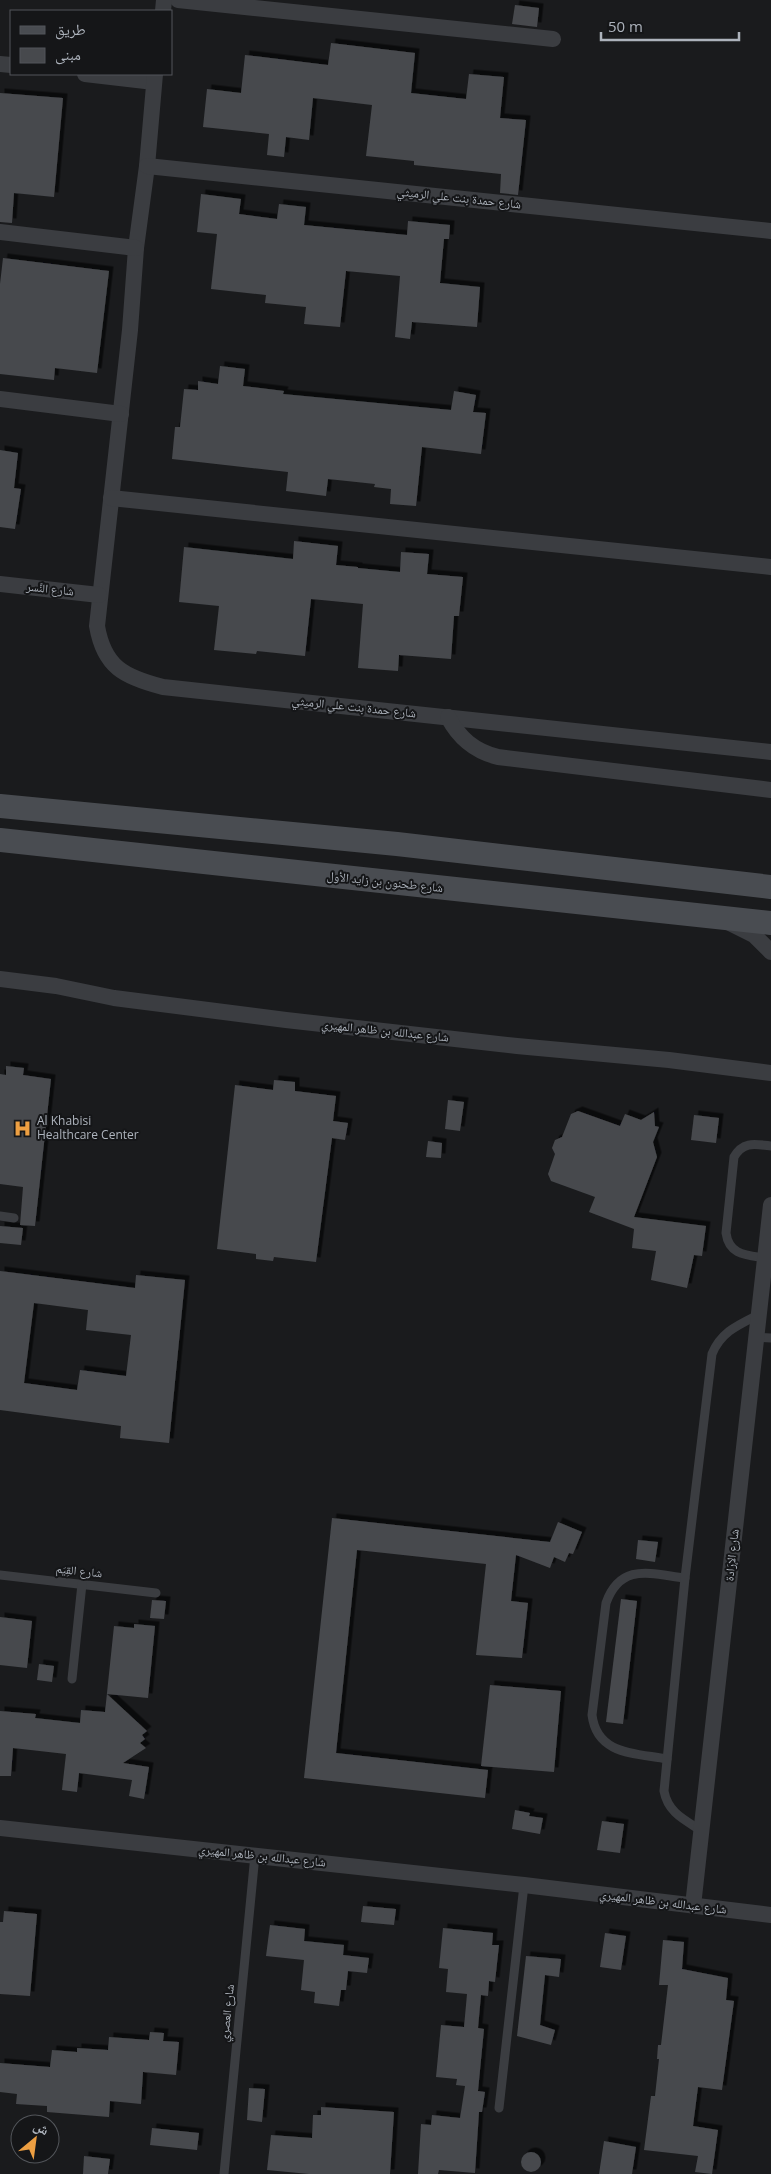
<svg xmlns="http://www.w3.org/2000/svg" width="771" height="2174" font-family="'Open Sans','Noto Naskh Arabic',sans-serif">
	<style>
		.building { fill: #47494d; fill-rule: evenodd; filter: url(#shadow) }
		.lines { fill: none; stroke-linecap: round; stroke-linejoin: round }
		.lane { stroke: #3b3d41; stroke-width: 9 }
		.street { stroke: #3b3d41; stroke-width: 16 }
		.secondary { stroke: #494c51; stroke-width: 24 }
		.labels { text-anchor: middle; stroke-width: 4; stroke-linejoin: round; paint-order: stroke }
		.street-label { font-size: 12px; fill: #adb3bc; stroke: #151618 }
		.poi-label { font-size: 12px; fill: #adb3bc; stroke: #151618; text-anchor: start }
	</style>
	<defs>
		<filter id="shadow"><feDropShadow dx="4.5" dy="-4.5" stdDeviation="0" flood-color="#0009"/></filter>
	</defs>
	<rect width="100%" height="100%" fill="#1a1b1d"/>
	<!-- building -->
	<g class="building">
		<path d="M515 5 539 8 537 27 512 24Z"/>
		<path d="M331 43 415 53 411 93 466 99 469 74 504 77 500 118 526 120 518 195 500 193 501 174 414 165V161L366 156 372 105 313 98 309 140 286 137 284 157 267 155 269 134 203 127 207 89 241 93 245 55 328 65Z"/>
		<path d="M0 93 63 98 54 197 14 193 12 223 0 222Z"/>
		<path d="M201 194 241 199 239 214 277 219 279 204 306 207 304 225 407 235 408 221 450 225 449 239H444L440 283 480 287 477 327 412 322 410 339 395 337 400 276 346 271 340 327 304 324 306 307 265 303 266 295 211 289 217 234 197 232Z"/>
		<path d="M3 258 109 271 97 373 55 368 54 380 0 374V284Z"/>
		<path d="M220 366 245 369 243 386 284 391 283 394 451 410 454 391 476 395 473 412 486 413 481 454 422 447 416 506 390 504 391 489 374 487 375 484 328 479 326 496 286 491 288 472 172 459 175 427H180L184 389 198 390V381L218 384Z"/>
		<path d="M0 450 18 453 14 488 21 489 15 529 0 527Z"/>
		<path d="M294 541 338 546 336 565 358 567V568L400 572 401 552 429 554 427 574 463 577 459 616H454L451 659 399 655 398 671 358 668 363 604 311 599 305 656 257 651 256 654 214 650 219 606 179 602 184 547 293 559Z"/>
		<path d="M6 1066 24 1068 23 1075 51 1079 35 1226 20 1225 23 1187 0 1184V1074L6 1075Z"/>
		<path d="M274 1080 295 1082V1091L336 1096 333 1121 348 1123 345 1140 332 1138 316 1262 274 1257 273 1261 256 1259V1254L217 1249 235 1085 273 1090Z"/>
		<path d="M448 1100 464 1102 460 1131 445 1129Z"/>
		<path d="M578 1111 620 1126 625 1114 641 1120 654 1112 655 1126 659 1127 653 1142 657 1157 634 1217 706 1226 702 1256 694 1255 687 1288 651 1280 656 1251 632 1248 634 1229 589 1212 595 1197 551 1181 548 1174 555 1154 552 1148 555 1140 562 1137 571 1114Z"/>
		<path d="M694 1115 719 1118 716 1143 691 1140Z"/>
		<path d="M428 1141 442 1143 441 1158 426 1157Z"/>
		<path d="M0 1226 23 1228 21 1245 0 1243Z"/>
		<path d="M0 1271 135 1288 136 1275 185 1280 169 1443 120 1438 121 1426 0 1410ZM34 1303 88 1310 86 1330 131 1335 126 1376 80 1370 77 1390 24 1383Z"/>
		<path d="M332 1518 550 1542 558 1522 582 1532 573 1554 569 1553 565 1562 554 1557 550 1568 516 1555 511 1601 528 1603 522 1658 476 1655 486 1564 357 1550 336 1753 488 1770 485 1798 304 1778Z"/>
		<path d="M638 1540 658 1542 655 1562 636 1559Z"/>
		<path d="M621 1599 637 1601 623 1724 606 1722Z"/>
		<path d="M152 1600 166 1601 164 1619 150 1618Z"/>
		<path d="M0 1617 32 1621 27 1668 0 1665Z"/>
		<path d="M134 1624 155 1626 148 1698 107 1694 147 1731 142 1735 145 1739 140 1743 146 1748 123 1763 149 1767 144 1799 129 1796 132 1780 79 1773 77 1792 62 1790 66 1754 13 1748 11 1776H0V1711L36 1714 35 1718 80 1723 81 1710 105 1712 114 1626 134 1628Z"/>
		<path d="M39 1664 54 1666 52 1682 37 1680Z"/>
		<path d="M490 1685 561 1691 554 1772 481 1766Z"/>
		<path d="M515 1810 530 1813 529 1816 543 1818 540 1834 512 1829Z"/>
		<path d="M602 1821 624 1824 620 1853 597 1850Z"/>
		<path d="M363 1906 396 1909 394 1925 361 1922Z"/>
		<path d="M4 1911 37 1914 30 1996 0 1994V1922H3Z"/>
		<path d="M270 1925 305 1929 304 1941 344 1945 343 1955 369 1958 367 1973 348 1971 346 1990H341L339 2006 314 2003 315 1992 301 1990 304 1960 266 1956Z"/>
		<path d="M443 1928 493 1933 492 1945H499L495 1982 489 1981 488 1996 481 1995 478 2028 484 2029 478 2091 485 2092 482 2112H479L475 2173 439 2170 438 2174H418L421 2124 431 2125 432 2115 460 2118 465 2086 456 2085 457 2079 436 2077 441 2025 464 2027 467 1994 446 1992 448 1969 439 1968Z"/>
		<path d="M605 1933 626 1936 621 1970 600 1967Z"/>
		<path d="M663 1940 684 1942 682 1969 728 1978 726 2000 734 2001 722 2090 698 2087 693 2126 718 2130 712 2174 695 2172 698 2156 644 2150 651 2096H655L659 2059H657L658 2045H661L668 1985H659Z"/>
		<path d="M526 1956 561 1959 559 1977 545 1975 540 2025 555 2030 551 2045 517 2036Z"/>
		<path d="M150 2032 164 2033 163 2041 179 2042 176 2075 143 2072 141 2104 110 2101 109 2117 47 2112V2106L16 2104 17 2094 0 2092V2063L50 2067 52 2050 77 2052V2048L108 2050 109 2037 149 2040Z"/>
		<path d="M249 2088 265 2089 262 2122 247 2120Z"/>
		<path d="M321 2107 394 2112 390 2174H309L267 2170 271 2135 312 2138 313 2115H321Z"/>
		<path d="M152 2128 199 2133 197 2150 150 2145Z"/>
		<path d="M604 2141 636 2147 632 2174H599Z"/>
		<circle cx="531" cy="2162" r="10"/>
		<path d="M84 2156 110 2159 108 2174H83Z"/>
	</g>
	<g class="lines">
		<!-- lane -->
		<g class="lane">
			<path d="M0 1216 14 1218"/>
			<path d="M765 1258C746 1255 729 1255 726 1233L734 1157C743 1141 755 1144 771 1146"/>
			<path d="M755 1337 771 1338"/>
			<path d="M0 1575 156 1593"/>
			<path d="M72 1679 82 1584"/>
			<path d="M667 1759C635 1753 597 1755 592 1715L606 1603C621 1562 651 1574 685 1578"/>
			<path d="M702 1831C685 1820 668 1813 664 1791L685 1578 712 1354C721 1332 738 1325 758 1315"/>
			<path d="M499 2108 524 1885"/>
			<path d="M224 2174 255 1855"/>
		</g>
		<!-- street -->
		<g class="street">
			<path d="M178 0 553 39"/>
			<path d="M163 11 164 0"/>
			<path d="M0 64 11 65"/>
			<path d="M85 74 154 82"/>
			<path d="M155 74 147 166 136 248 130 330 97 626C104 667 124 677 163 687L771 752"/>
			<path d="M147 166 771 231"/>
			<path d="M0 232 136 248"/>
			<path d="M0 399 121 414"/>
			<path d="M111 498 771 567"/>
			<path d="M0 584 99 595"/>
			<path d="M448 717C459 738 474 751 498 757L771 790"/>
			<path d="M730 923 754 935 771 952"/>
			<path d="M0 979 56 986 114 998 286 1020 517 1046 669 1060 771 1073"/>
			<path d="M0 1828 524 1885 771 1915"/>
			<path d="M693 1906 771 1205"/>
		</g>
		<!-- secondary -->
		<g class="secondary">
			<path d="M0 806 397 844 771 887"/>
			<path d="M0 840 771 923"/>
		</g>
	</g>
	<!-- icons -->
	<defs>
		<symbol id="hospital-bare" viewBox="-9 -9 18 18"><path d="M-5-5h3v3.5h4V-5h3V5h-3V1.5h-4V5h-3Z" fill="#ed9f42" stroke="#151618" stroke-width="2.5" paint-order="stroke"/></symbol>
	</defs>
	<g fill-rule="evenodd">
		<use href="#hospital-bare" x="10" y="1116" width="25" height="25"/>
	</g>
	<g class="labels">
		<!-- street labels -->
		<g class="street-label">
			<text transform="translate(459 198) rotate(6)" y="4">شارع حمدة بنت علي الرميثي</text>
			<text transform="translate(50 589) rotate(6)" y="4">شارع النَّسر</text>
			<text transform="translate(354 707) rotate(6)" y="4">شارع حمدة بنت علي الرميثي</text>
			<text transform="translate(385 882) rotate(6)" y="4">شارع طحنون بن زايد الأول</text>
			<text transform="translate(385 1031) rotate(6)" y="4">شارع عبدالله بن ظاهر المهيري</text>
			<text transform="translate(732 1555) rotate(-84)" y="4">شارع الإرَادة</text>
			<text transform="translate(79 1571) rotate(6)" y="4">شارع القِيَم</text>
			<text transform="translate(262 1856) rotate(6)" y="4">شارع عبدالله بن ظاهر المهيري</text>
			<text transform="translate(663 1902) rotate(7)" y="4">شارع عبدالله بن ظاهر المهيري</text>
			<text transform="translate(227 2013) rotate(-84)" y="4">شارع العصري</text>
		</g>
		<!-- poi labels -->
		<g class="poi-label">
			<text x="37" y="1125">Al Khabisi<tspan x="37" dy="14">Healthcare Center</tspan></text>
		</g>
	</g>
	<!-- legend -->
	<rect x="10" y="10" width="162" height="65" fill="#151618" stroke="#52555a"/>
	<rect x="20" y="26" width="25" height="8" fill="#494c51" stroke="#52555a"/>
	<text x="55" y="35" font-size="15" fill="#adb3bc">طريق</text>
	<rect x="20" y="48" width="25" height="15" fill="#47494d" stroke="#52555a"/>
	<text x="55" y="60" font-size="15" fill="#adb3bc">مبنى</text>
	<!-- north arrow -->
	<g transform="translate(35 2139) rotate(29)"><circle r="24" fill="#151618" stroke="#52555a"/>
	<path d="M0-4L9 19L0 12L-9 19Z" fill="#ed9f42"/>
	<text y="-8" font-size="14" font-weight="bold" text-anchor="middle" fill="#adb3bc">ش</text>
	</g>
	<!-- scale -->
	<path d="M601 32v8h138v-8" fill="none" stroke="#adb3bc" stroke-width="2.5"/>
	<text x="608" y="32" font-size="15" fill="#adb3bc" stroke="#151618" stroke-width="4" paint-order="stroke">50 m</text>
</svg>
